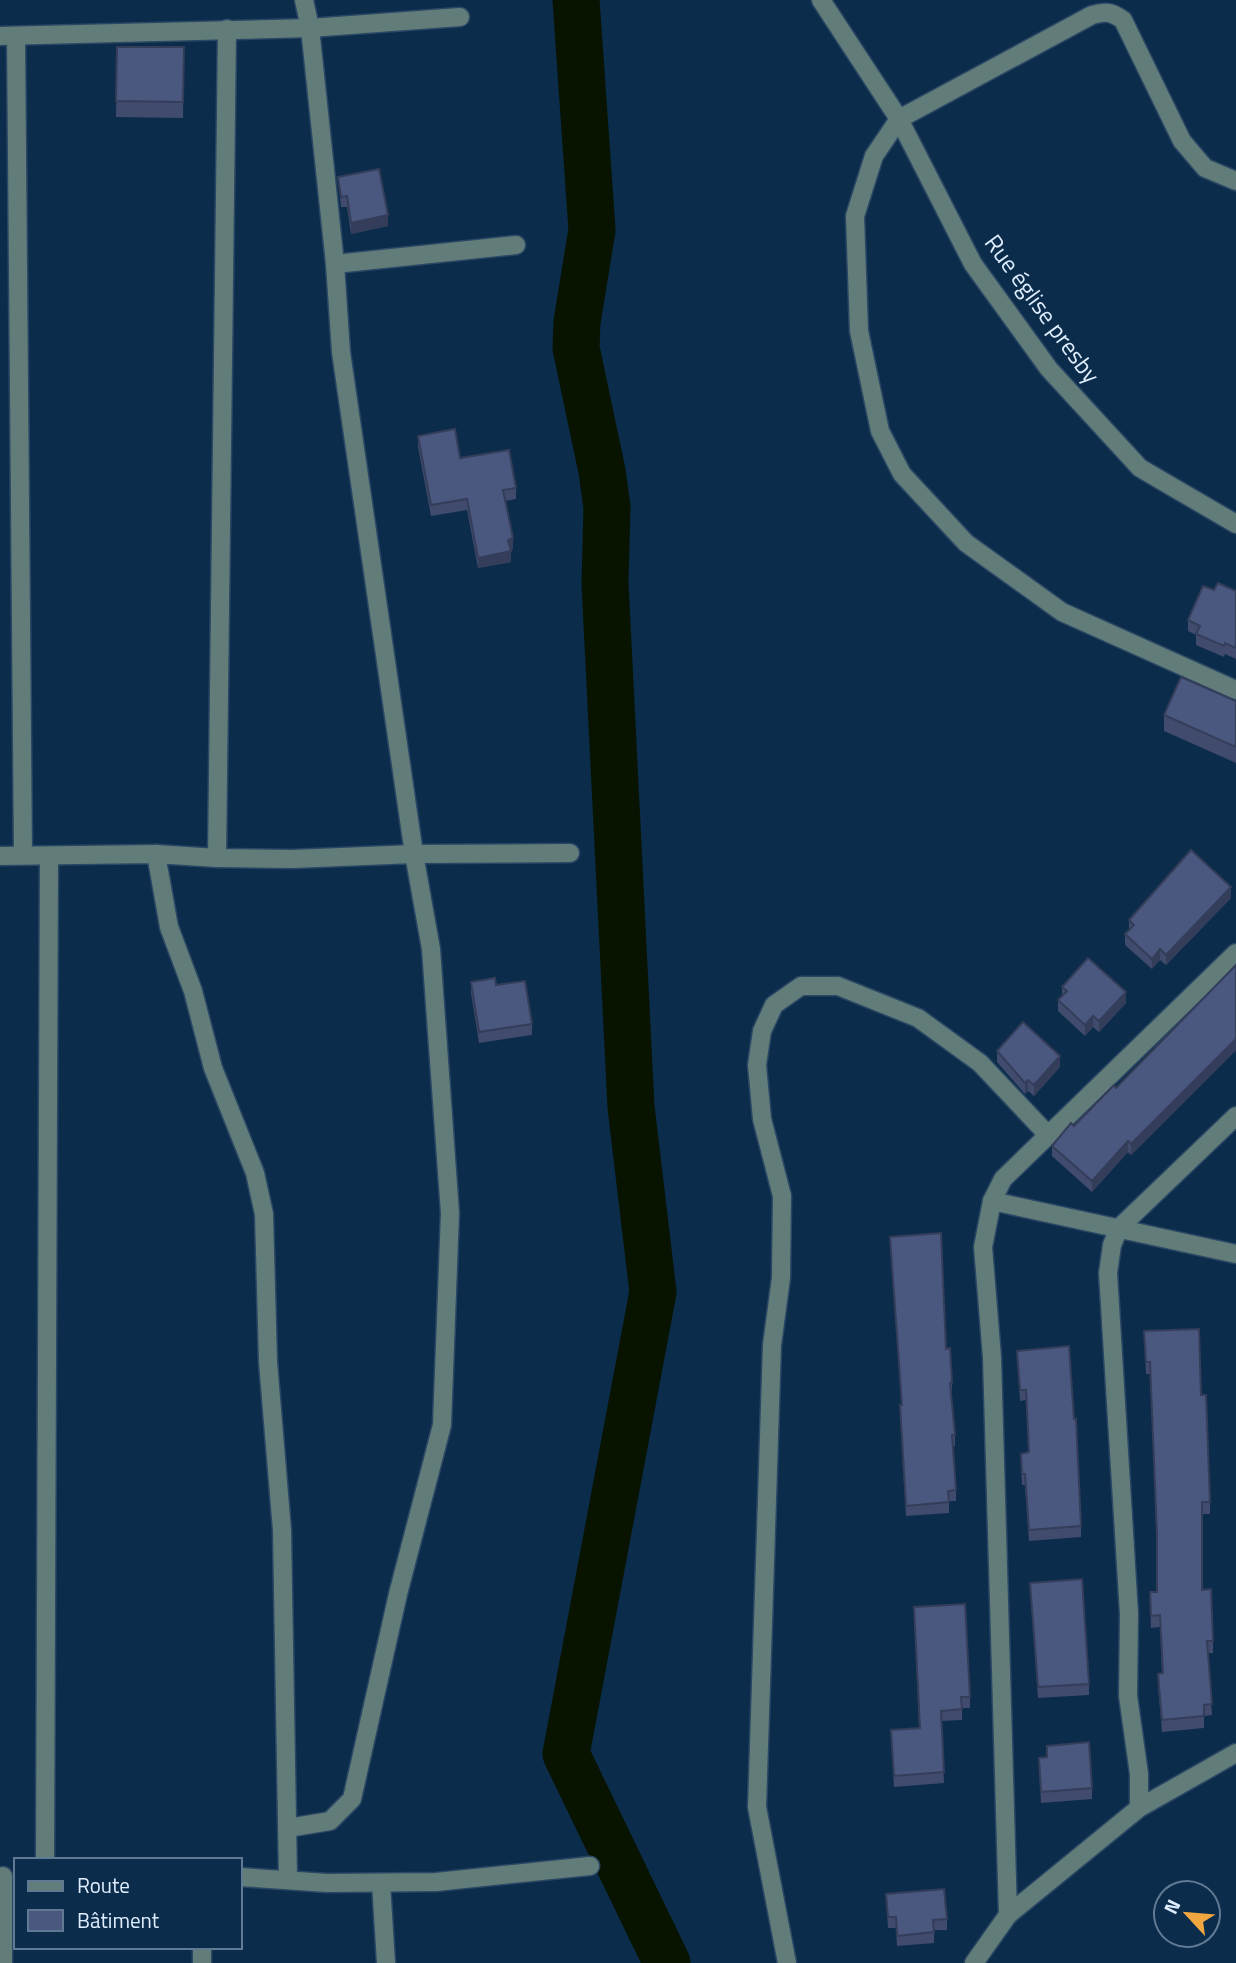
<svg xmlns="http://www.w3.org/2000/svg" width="1236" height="1963" font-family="'Titillium Web',sans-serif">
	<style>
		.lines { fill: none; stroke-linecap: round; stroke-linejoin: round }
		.river { stroke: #081400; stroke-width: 47 }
		.minor-casing { stroke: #2a4764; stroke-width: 21 }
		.minor { stroke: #627c7a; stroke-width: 18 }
		.wall { fill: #404b6d }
		.shaded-wall { fill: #343d59 }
		.building { fill: #4a577f; stroke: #343d59; stroke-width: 2 }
		.labels { text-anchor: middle; stroke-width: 5; stroke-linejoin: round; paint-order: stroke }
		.street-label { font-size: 24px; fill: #dfeefe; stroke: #0c2c4b }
	</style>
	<rect width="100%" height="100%" fill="#0c2c4b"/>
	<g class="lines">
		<!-- river -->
		<path class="river" d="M576 0 592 230 577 322 576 348 602 471 607 507 605 583 631 1107 653 1292 566 1754 667 1963"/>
		<defs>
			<g id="minor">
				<path d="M821 0 899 119 973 264 1049 369 1140 468 1236 524"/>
				<path d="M0 36 310 28 460 17"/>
				<path d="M16 37 23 855"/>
				<path d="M1236 181 1205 168 1182 141 1123 20C1112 12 1105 11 1092 15L899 119 874 156 855 216 859 331 880 431 902 474 966 543 1062 612 1236 690"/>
				<path d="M335 264 516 245"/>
				<path d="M156 854 169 927 193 991 213 1068 255 1173 264 1214 268 1362 282 1530 288 1879"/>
				<path d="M0 856 156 854 217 858 292 859 414 854 570 853"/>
				<path d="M217 858 227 29"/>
				<path d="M992 1201 1236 1254"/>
				<path d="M1139 1808V1774L1128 1696 1129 1614 1108 1273 1112 1245 1119 1228 1236 1116"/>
				<path d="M288 1828 330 1821 352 1799 398 1594 442 1425 450 1213 431 949 414 854 341 352 335 264 310 28 304 0"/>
				<path d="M45 1860 49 856"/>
				<path d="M240 1877 327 1883 436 1882 590 1866"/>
				<path d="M381 1883 386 1963"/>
				<path d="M1008 1915 992 1357 983 1247 992 1201 1003 1179 1236 953"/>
				<path d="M3 1963V1876"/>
				<path d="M202 1963V1947"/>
				<path d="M787 1963 757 1807 772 1345 781 1278 782 1196 762 1119 757 1065 762 1031 774 1005 801 986H838L918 1018 980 1063 1048 1135"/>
				<path d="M974 1963 1008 1915 1139 1808 1236 1753"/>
			</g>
		</defs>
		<!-- minor casing -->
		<use href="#minor" class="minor-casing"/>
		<!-- minor -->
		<use href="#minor" class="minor"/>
	</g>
	<!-- wall -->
	<g class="wall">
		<path d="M117 47H184L183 118 116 117Z"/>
		<path d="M338 177 388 226 351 234 347 207H341Z"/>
		<path d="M418 436 516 488V499L505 501 513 549 511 550V562L478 568 467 510 431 516 418 447Z"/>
		<path d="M1214 590 1236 591V659L1225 654 1224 657 1196 645V635L1188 631V620Z"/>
		<path d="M1236 701V763L1164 731V715Z"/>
		<path d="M1231 898 1166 965 1160 960 1152 969 1125 945V934L1129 930V920Z"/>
		<path d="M1236 965V1050L1131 1155 1128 1152 1092 1192 1052 1156V1146L1116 1088Z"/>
		<path d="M471 982 496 985 532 1024V1035L479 1043 471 993Z"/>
		<path d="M1062 987 1126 1003 1099 1032 1093 1027 1085 1036 1058 1011V1000L1062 996Z"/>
		<path d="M997 1051 1060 1067 1034 1096 1028 1091 1025 1094 997 1062Z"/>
		<path d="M890 1237 946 1349 952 1383V1394H951L955 1435V1446H953L956 1490V1501H949V1513L906 1516 900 1416V1405H902Z"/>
		<path d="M1144 1331 1201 1395 1210 1502V1514H1202V1590L1213 1641V1653H1208L1212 1715 1204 1716V1728L1162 1732 1158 1686V1674L1162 1673 1160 1627 1151 1628 1150 1604V1592H1157V1546L1150 1374H1146Z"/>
		<path d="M1017 1351 1081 1526V1537L1029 1541 1025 1485H1022L1021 1464V1454L1029 1453 1026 1400 1020 1401Z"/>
		<path d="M1030 1583 1089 1684V1695L1038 1698Z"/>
		<path d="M914 1607 970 1697V1708H962V1720L941 1721 944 1783 894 1787 891 1730 919 1728Z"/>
		<path d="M1039 1758 1092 1788V1799L1041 1803Z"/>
		<path d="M886 1894 947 1919V1930H934V1943L897 1946 896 1928H888Z"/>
	</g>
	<!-- shaded-wall -->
	<g class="shaded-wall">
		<path d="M388 215V226L351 234V223Z"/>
		<path d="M513 538V549L508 551V540Z"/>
		<path d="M511 551V562L478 568V558Z"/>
		<path d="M1231 887V898L1166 965V955Z"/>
		<path d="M1160 949V960L1152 969V959Z"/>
		<path d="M1126 992V1003L1099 1032V1021Z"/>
		<path d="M1093 1016V1027L1085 1036V1025Z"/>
		<path d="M1236 1039V1050L1131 1155V1144Z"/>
		<path d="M1060 1056V1067L1034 1096V1085Z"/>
		<path d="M1028 1080V1091L1025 1094V1083Z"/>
		<path d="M1128 1141V1152L1092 1192V1181Z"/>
	</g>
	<!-- building -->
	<g class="building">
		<path d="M117 47H184L183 102 116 101Z"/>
		<path d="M379 169 388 215 351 223 347 196 341 197 338 177Z"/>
		<path d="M455 429 460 458 509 450 516 488 503 490 513 538 508 540 511 551 478 558 467 499 431 505 418 436Z"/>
		<path d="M1218 583 1236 591V648L1225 643 1224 646 1196 634 1200 626 1188 620 1203 586 1214 590Z"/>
		<path d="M1181 677 1236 701V747L1164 715Z"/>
		<path d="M1191 850 1231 887 1166 955 1160 949 1152 959 1125 934 1134 925 1129 920Z"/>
		<path d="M1088 958 1126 992 1099 1021 1093 1016 1085 1025 1058 1000 1067 991 1062 987Z"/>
		<path d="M1236 965V1039L1131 1144 1128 1141 1092 1181 1052 1146 1071 1123 1074 1126 1114 1085 1116 1088Z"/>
		<path d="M495 978 496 985 525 981 532 1024 479 1032 471 982Z"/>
		<path d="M1023 1022 1060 1056 1034 1085 1028 1080 1025 1083 997 1051Z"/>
		<path d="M941 1233 946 1349 950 1348 952 1383H950L955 1435H952L956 1490 948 1491 949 1502 906 1506 900 1405H902L890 1237Z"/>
		<path d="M1199 1329 1201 1395H1206L1210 1502H1202V1590L1211 1589 1213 1641H1207L1212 1704 1204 1705V1716L1162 1720 1158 1674 1163 1673 1160 1615 1151 1616 1150 1592H1157V1535L1150 1362H1146L1144 1331Z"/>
		<path d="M1069 1346 1074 1419H1076L1081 1526 1029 1530 1025 1474H1022L1021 1454 1029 1452 1026 1390H1020L1017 1351Z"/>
		<path d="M1082 1579 1089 1684 1038 1687 1030 1583Z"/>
		<path d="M965 1604 970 1697H961L962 1709 941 1711 944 1772 894 1776 891 1730 920 1728 914 1607Z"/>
		<path d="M1089 1742 1092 1788 1041 1792 1039 1758 1047 1757V1746Z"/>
		<path d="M944 1889 947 1919 933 1920 934 1932 897 1936 896 1917H888L886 1894Z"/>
	</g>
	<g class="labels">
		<!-- street labels -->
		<g class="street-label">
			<text transform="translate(1042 309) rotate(54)" y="8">Rue église presby</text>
		</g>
	</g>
	<!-- legend -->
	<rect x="14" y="1858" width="228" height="91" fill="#0c2c4b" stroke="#607a93" stroke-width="2"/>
	<rect x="28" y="1881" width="35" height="10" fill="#627c7a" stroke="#607a93" stroke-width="2"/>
	<text x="77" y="1893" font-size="21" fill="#dfeefe">Route</text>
	<rect x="28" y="1910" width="35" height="21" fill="#4a577f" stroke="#607a93" stroke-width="2"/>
	<text x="77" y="1928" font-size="21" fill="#dfeefe">Bâtiment</text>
	<!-- north arrow -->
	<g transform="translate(1187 1914) rotate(296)"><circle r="33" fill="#0c2c4b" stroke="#607a93" stroke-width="2"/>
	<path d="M0-5L12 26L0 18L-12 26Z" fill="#f1a63f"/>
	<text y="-10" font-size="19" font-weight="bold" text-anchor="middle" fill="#dfeefe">N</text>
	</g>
</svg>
